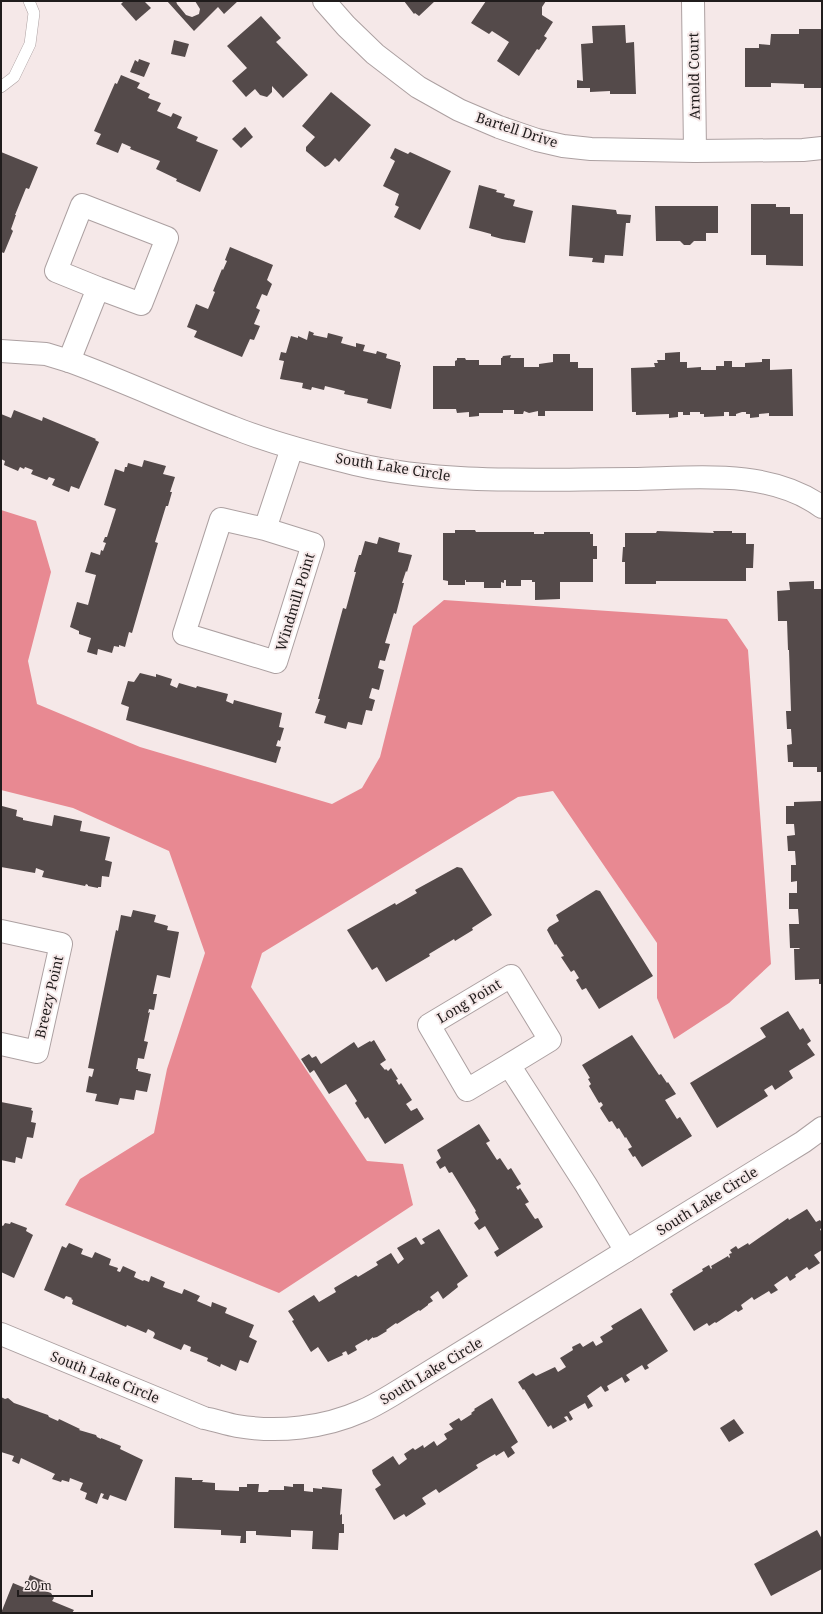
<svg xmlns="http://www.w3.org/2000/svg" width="823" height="1614" font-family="'Noto Serif',serif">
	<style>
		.water { fill: #e88992 }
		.building { fill: #544a4a }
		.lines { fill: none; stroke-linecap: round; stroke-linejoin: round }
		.service-casing { stroke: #aca0a1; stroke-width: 12 }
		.minor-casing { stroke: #aca0a1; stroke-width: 24 }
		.service { stroke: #fff; stroke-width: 11 }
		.minor { stroke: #fff; stroke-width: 22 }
		.labels { text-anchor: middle; stroke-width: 4; stroke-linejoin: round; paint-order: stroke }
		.street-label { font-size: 14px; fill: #201c1c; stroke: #f5e8e8 }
	</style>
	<rect width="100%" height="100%" fill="#f5e8e8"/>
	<!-- water -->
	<path class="water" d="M1 510 36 521 51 572 28 661 37 704 140 747 332 804 362 788 380 757 413 626 444 600 727 619 748 650 771 964 729 1003 674 1039 657 998V943L553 791 518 797 262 953 251 987 367 1161 403 1164 413 1205 279 1293 65 1205 80 1179 154 1133 167 1069 205 953 169 851 73 808 1 790Z"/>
	<!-- building -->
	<g class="building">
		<path d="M124 1H144L151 8 136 21 121 4Z"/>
		<path d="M167 1H176L177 4 186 15 192 17 199 14 200 9 195 1H238L224 14 218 7 194 31Z"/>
		<path d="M404 1H435L419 16 415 13 414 14Z"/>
		<path d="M486 1H546L542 7V15L553 22 544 36 547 38 539 50 537 49 519 76 497 61 509 42 492 31 489 34 471 23Z"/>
		<path d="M261 16 281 38 276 42 308 75 283 98 272 86V92L267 97 260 95 255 89 246 97 232 81 247 68 227 46Z"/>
		<path d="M625 25 626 43 634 42 636 94H610V91L590 92V88H577V80L583 81 581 44 593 43 592 26Z"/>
		<path d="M799 29H822V88H804V84L771 83V87H745V48H759V44L770 45 771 34H799Z"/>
		<path d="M174 40 189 44 185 57 171 54Z"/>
		<path d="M139 59 150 63 144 77 130 72 135 60 138 62Z"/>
		<path d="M121 75 140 83 137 88 150 94 148 98 161 103 157 111 171 117 173 113 182 117 177 128 198 137 196 141 218 150 200 192 176 181 177 179 156 169 160 161 130 149 131 147 122 143 118 153 96 144 101 134 94 131 115 83 117 84Z"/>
		<path d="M331 92 371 125 339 162 335 158 329 165 325 167 306 151V147L315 137 302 126Z"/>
		<path d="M245 127 253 137 241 148 232 139Z"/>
		<path d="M395 148 408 154 410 152 451 171 420 230 394 217 399 207 395 205 399 194 383 186 395 161 390 158Z"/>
		<path d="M1 152 38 167 29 189 26 188 15 215H16L11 229 13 231 4 253 1 252Z"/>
		<path d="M479 185 497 190 496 192 505 194 504 197 515 200 513 206 533 211 525 243 502 239 491 236V234L469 228Z"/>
		<path d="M751 204H776V207H790V214H803V266L766 265V255H751Z"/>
		<path d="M572 205 616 210 617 214 631 215 630 223H626L623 256 605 255 604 263 592 262 593 258 569 256Z"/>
		<path d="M655 206H718V233H706V241H694L690 245H684L680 241H656Z"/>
		<path d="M230 247 273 265 267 280 272 284 267 296 262 294 256 308 260 310 254 324 260 326 254 340 250 339 242 357 194 337 197 331 187 327 196 304 208 309 215 292 213 291 222 269 223 270 227 261 225 260Z"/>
		<path d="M309 331 314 333 313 335 327 338 328 333 343 337 341 343 356 347V343L365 345 363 351 376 354 377 351 387 354 386 358 400 362V365H401L391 409 367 403 368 399 344 394 345 391 325 386 324 390 312 387 311 390 302 388 303 383 280 379 284 361 279 360 281 352 286 353 291 336 298 338V336L307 340Z"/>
		<path d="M680 352V362H687V368L701 367V370H716V366H724V361H732V367H745V363L762 362V359H770V370L792 369 793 416H769V413L759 414V417L750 418V414H746V412H742L736 414V416H729V412H724V416L704 417V414H700V412H690V415H683V412H678V417L669 418V414L636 415V412H632L631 368 655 367 654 363H658L657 360H665V353Z"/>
		<path d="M553 354H570V362H578V368H593V411H545V416H538V411L529 413 524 411 523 414H514V410H503V413H479V416L469 417V412L457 413 456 409H433V366H455V361L457 360V358H465L466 360H479V365H501V358H502L503 356 511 355 510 358H524V367H539V364L553 362Z"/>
		<path d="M14 410 42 421 43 417 96 439 95 440 99 442 79 489 71 486 69 492 52 485 55 479 49 477 47 480 31 474 33 470 25 467 24 469 20 467 18 471 4 465 5 461 1 459V414L11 418Z"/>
		<path d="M144 460 166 466 163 474 175 477 170 492H172L168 506H166L155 542 158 543 132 633 129 632 125 647 119 645V647L114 646 112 653 98 649 97 655 87 652 91 638 79 634V631L70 627 77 602 88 605 96 575 85 572 91 552 100 555 101 550 103 551 106 543 103 542 105 537H107L116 509 104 505 115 469 124 472 125 467H127L128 463 142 467Z"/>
		<path d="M455 530H475L476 532H534V534H544V532H590V534H593V546H597V559H593V582H560V599L535 600V582H532V580H521V586H506V580H504V583L501 582V588H484V582H466V580H465V585H448V581L443 580V533H455Z"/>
		<path d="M657 531 714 533 713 531H732V533H746V544H754L753 568H746V581H656V584H625V562H622L623 547H625V533H656Z"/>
		<path d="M379 537 400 543 398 552 412 555 407 572 406 571 402 583H404L396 614 394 613 385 643 390 644 385 661 380 660 378 668 384 670 379 690 372 688 369 698 375 700 372 711 366 710 362 725 348 722 346 729 324 723 326 716 315 713 320 699H318L343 608 346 609 356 572H354L359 555H361L365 541 377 544Z"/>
		<path d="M814 581V589H822V772H817V767H793V762H788L787 745 792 744 791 729H787L786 711H791L789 650H788L787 621H778L777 591 790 590 789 582Z"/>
		<path d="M140 673 156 677V674L172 679 170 685 177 688 179 683 196 688 197 686 228 694 226 701 233 704 234 700 282 713 279 727 284 728 280 741 278 740 276 746 281 747 276 763 126 720 129 707 121 704 128 681 134 682Z"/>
		<path d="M822 801V984H819V979L795 980 794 949H800L799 948H790L789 924H799L798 909H789V893H797V881L791 882V865H796L795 851H788L787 836 795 835 794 824H786V806H794V802Z"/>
		<path d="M2 806 17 810 16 816 23 818V820L52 826 54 815 82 821 80 831 110 837 105 860 112 862 109 877 102 876 101 887H98V888L88 886V885L86 884 85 886 42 877 44 871 36 868 35 873 1 867V809Z"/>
		<path d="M457 867 462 868 492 915 472 928 473 930 455 941 454 939 429 954 430 956 386 982 377 967 372 970 347 930 395 903 396 905 417 893 415 890Z"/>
		<path d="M596 890 600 891 653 976 599 1009 586 988 582 990 576 980 579 978 574 970 571 972 561 957 564 956 556 944 555 945 547 930 549 927 559 921 556 915Z"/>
		<path d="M133 910 156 915 154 922 168 926 167 930 179 932 170 978 157 975 153 994H157L154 1010 149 1009 148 1013 150 1012 144 1041 148 1042 144 1059 138 1058 136 1069H138V1071L151 1074 147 1092 136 1090 134 1100 120 1098 118 1105 95 1101 97 1094 86 1092 89 1076 92 1077 94 1069 88 1068 116 930 118 931 121 915 131 917Z"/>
		<path d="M788 1011 800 1030 803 1028 811 1041 807 1044 815 1055 789 1071 793 1078 775 1090 772 1085 764 1090 768 1096 717 1128 690 1083 766 1037 760 1028Z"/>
		<path d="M632 1035 659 1075 661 1074 667 1083 668 1082 676 1094 665 1100 677 1119 680 1117 692 1136 642 1167 635 1156 633 1157 628 1149 632 1147 626 1137 625 1138 619 1128 617 1129 612 1121 609 1122 600 1108 603 1105 601 1102 599 1103 589 1086 591 1084 588 1079 590 1078 582 1065Z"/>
		<path d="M374 1040 386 1060 380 1064 385 1070 386 1069 388 1071 391 1068 398 1079 396 1080 399 1085 401 1083 412 1100 406 1104 411 1111 417 1108 424 1119 385 1144 368 1117 365 1119 355 1103 357 1101 346 1084 329 1094 314 1070 310 1073 301 1059 309 1054 312 1058 316 1056 321 1064 354 1042 358 1048 370 1041 371 1042Z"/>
		<path d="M1 1102 32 1108 31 1110 33 1111 31 1122 36 1123 33 1138 27 1137 22 1159 16 1157 15 1163 1 1160Z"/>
		<path d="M479 1124 490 1141 486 1143 497 1160 500 1158 508 1170 511 1168 521 1184 516 1187 518 1190 520 1188 529 1202 525 1204 535 1219 538 1218 543 1227 497 1257 494 1252 499 1249 485 1226 479 1230 474 1223 479 1219 475 1212 476 1211 452 1172 449 1173 445 1166 440 1169 436 1162 441 1158 437 1150Z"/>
		<path d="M807 1209 816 1222 820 1220 822 1223V1228L820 1229 822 1233V1250L814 1255 820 1263 809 1270 807 1267 795 1275 796 1277 790 1281 787 1276 774 1285 778 1290 771 1294 769 1291 754 1300 752 1297 741 1305 743 1309 738 1312 736 1310 716 1323 715 1322 709 1326 707 1323 694 1331 670 1294 673 1292 672 1290 703 1271 702 1269 709 1265 711 1269 712 1268 711 1266 728 1256 729 1258 730 1257 729 1254 732 1253 730 1250 736 1246 738 1249 748 1243 749 1245 788 1218 789 1220Z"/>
		<path d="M11 1222 27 1228 26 1231 33 1235 14 1278 1 1272V1225L3 1226 5 1223 10 1224Z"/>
		<path d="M439 1229 468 1276 457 1284 458 1287 443 1299 438 1291 430 1297 433 1301 428 1304V1305L420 1311 419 1310 397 1324 396 1323 386 1330 387 1331 377 1337 373 1338V1337L368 1341 367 1339 355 1346 357 1350 348 1355 346 1351 342 1353 343 1355 328 1362 318 1347 311 1352 292 1321 294 1320 288 1311 314 1295 319 1302 336 1292 334 1288 356 1275 358 1277 378 1265 376 1262 391 1253 398 1264 404 1259 397 1248 416 1237 421 1245 425 1243 422 1239Z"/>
		<path d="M69 1243 83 1249 81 1254 92 1258 95 1252 111 1259 109 1265 118 1268 117 1271 120 1272 123 1266 136 1272 134 1277 143 1281 144 1280 149 1282 151 1276 165 1282 163 1287 182 1294 184 1289 200 1296 197 1301 211 1307 212 1302 227 1308 225 1313 254 1325 249 1337 257 1341 248 1363 240 1360 236 1371 221 1364 220 1367 207 1361 208 1358 190 1351 191 1347 184 1344 181 1350 153 1338 155 1334 154 1332 148 1329 146 1333 127 1325 126 1327 72 1304 73 1300 71 1299 72 1298 66 1296 64 1299 44 1290 62 1246 66 1248Z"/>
		<path d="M641 1308 668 1351 647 1365 649 1368 645 1370 642 1365 626 1375 630 1380 625 1383 622 1377 607 1386 609 1390 605 1392 601 1386 587 1396 593 1406 588 1409 585 1403 569 1412 573 1419 570 1421 567 1416 564 1417 567 1421 553 1429 551 1425 548 1427 524 1389 523 1390 518 1382 533 1373 536 1376 555 1367 558 1372 566 1367 560 1358 573 1350 572 1347 580 1343 583 1347 593 1341 596 1346 603 1342 600 1337 613 1329 611 1326Z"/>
		<path d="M1 1397 5 1399 8 1398 14 1403 48 1415 49 1417 58 1421 59 1419 80 1429 79 1430 96 1435 97 1437 101 1439V1438L121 1446 120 1449 143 1460 126 1501 110 1495 108 1500 102 1498 104 1494 101 1493 97 1504 85 1499 87 1493 80 1490 83 1483 70 1478 69 1482 62 1480 61 1482 52 1479 55 1474 21 1458 19 1464 12 1461 14 1456 1 1452Z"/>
		<path d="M492 1398 518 1442 511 1447 515 1453 508 1458 504 1451 496 1456 495 1454 476 1465 478 1468 439 1493 436 1489 422 1498 426 1504 406 1517 404 1514 394 1520 375 1489 381 1485 373 1474 372 1470 393 1456 399 1465 407 1459 404 1454 413 1448 415 1450 423 1445 424 1448 434 1441 437 1446 447 1439 444 1434 453 1429 449 1424 459 1418 461 1421 472 1414 471 1413 475 1410 474 1409Z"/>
		<path d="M734 1419 744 1433 729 1442 720 1428Z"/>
		<path d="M175 1477 192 1478V1480H203L202 1482 215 1483V1490L239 1491V1487H247V1484H259L258 1492H268L269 1490H284V1486L293 1487V1484H304V1491L313 1492V1488L322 1489V1487L342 1489 340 1515 342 1514V1524H344V1533H339L338 1550 312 1549 313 1531 291 1530V1537L256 1535V1531H246V1543H240L241 1536 221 1535V1530L174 1528Z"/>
		<path d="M817 1530 822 1539V1569L771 1596 754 1564Z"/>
		<path d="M30 1575 46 1582 42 1591H45L51 1593 54 1598 52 1601 74 1610 72 1613H1L13 1583 25 1588Z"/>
	</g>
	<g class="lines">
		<defs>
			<path id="service" d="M1 87 14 77 30 44 34 13 29 1"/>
			<g id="minor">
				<path d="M324 1 346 26 375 54 418 87 459 110 499 127 537 140 563 146 591 149 695 151 803 150 822 148"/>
				<path d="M693 1 695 151"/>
				<path d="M1 351 46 354 69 361C124 381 177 406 232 427 271 443 314 454 355 464 446 485 540 479 632 479 694 478 768 468 822 507"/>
				<path d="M69 361 98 288 141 304 167 238 82 205 56 271 98 288"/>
				<path d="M265 529 313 544 276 662 184 634 221 519 265 529 292 448"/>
				<path d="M1 931 61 944 37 1052 1 1044"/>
				<path d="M509 1065 550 1040 511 976 429 1025 467 1090 509 1065 586 1185 626 1251"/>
				<path d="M1 1334 204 1418C215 1420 226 1424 237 1426 278 1433 324 1428 362 1411 372 1407 382 1401 392 1395L803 1142 822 1128"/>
			</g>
		</defs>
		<!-- service casing -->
		<use href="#service" class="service-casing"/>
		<!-- minor casing -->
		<use href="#minor" class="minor-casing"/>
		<!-- service -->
		<use href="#service" class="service"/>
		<!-- minor -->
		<use href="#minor" class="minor"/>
	</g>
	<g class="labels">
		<!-- street labels -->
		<g class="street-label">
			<text transform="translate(694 76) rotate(-91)" y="5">Arnold Court</text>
			<text transform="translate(517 130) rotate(18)" y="5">Bartell Drive</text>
			<text transform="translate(393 467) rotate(9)" y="5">South Lake Circle</text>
			<text transform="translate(295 602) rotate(-73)" y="5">Windmill Point</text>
			<text transform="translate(49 997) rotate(-77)" y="5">Breezy Point</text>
			<text transform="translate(469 1001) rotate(-31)" y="5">Long Point</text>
			<text transform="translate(707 1201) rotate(-32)" y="5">South Lake Circle</text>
			<text transform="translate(431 1371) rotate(-31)" y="5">South Lake Circle</text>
			<text transform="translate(105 1377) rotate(22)" y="5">South Lake Circle</text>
		</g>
	</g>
	<!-- border -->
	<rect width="823" height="1614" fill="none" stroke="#201c1c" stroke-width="4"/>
	<!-- scale -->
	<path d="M18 1590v6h74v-6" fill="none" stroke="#201c1c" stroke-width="2"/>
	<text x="24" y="1590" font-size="12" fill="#201c1c" stroke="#f5e8e8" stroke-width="3" paint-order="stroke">20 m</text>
</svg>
